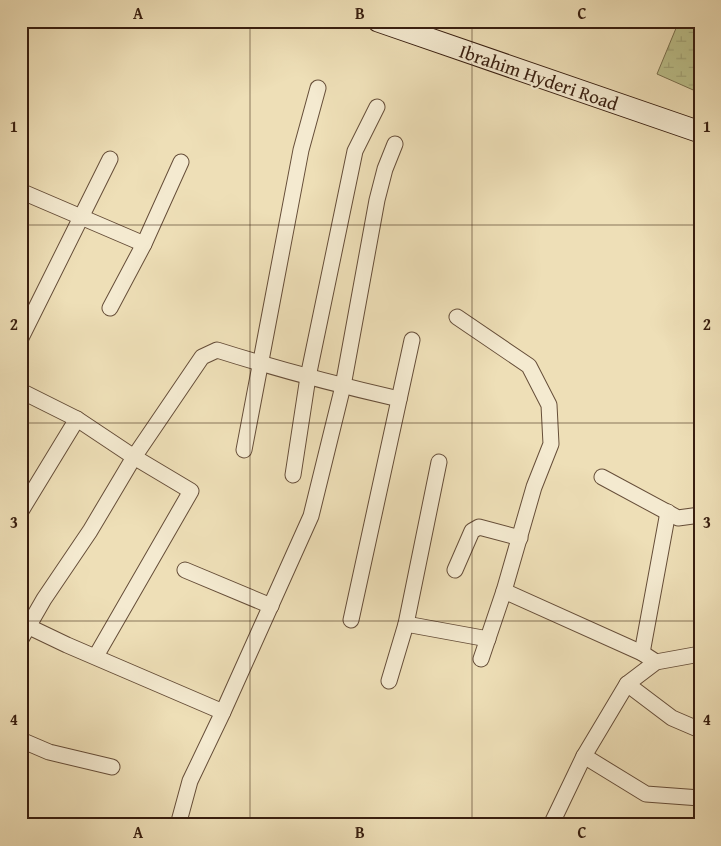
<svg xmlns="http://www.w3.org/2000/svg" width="721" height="846" font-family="'Gentium Book Plus',serif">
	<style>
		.wetland { fill: url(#wetland-marsh); stroke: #7a704e }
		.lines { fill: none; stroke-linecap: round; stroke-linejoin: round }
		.street-casing { stroke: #664e39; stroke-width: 17 }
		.secondary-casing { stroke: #381e0f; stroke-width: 23 }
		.street { stroke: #f4ead0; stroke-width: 15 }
		.secondary { stroke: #f4ead0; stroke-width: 21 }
		.grid { fill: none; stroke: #381e0f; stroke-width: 1; stroke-opacity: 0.55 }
		.labels { text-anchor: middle; stroke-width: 4; stroke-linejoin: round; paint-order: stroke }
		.street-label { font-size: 19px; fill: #381e0f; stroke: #f4ead0 }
		.neatline { fill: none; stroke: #381e0f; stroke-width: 2 }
		.grid-label { font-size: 16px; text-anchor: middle; font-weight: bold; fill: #381e0f }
	</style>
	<defs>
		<pattern id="wetland-marsh" width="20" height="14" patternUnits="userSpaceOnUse" patternTransform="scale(1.25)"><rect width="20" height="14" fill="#bcc18c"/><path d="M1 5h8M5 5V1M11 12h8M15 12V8" fill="none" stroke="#a2a578"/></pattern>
	</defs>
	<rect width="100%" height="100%" fill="#eedfb7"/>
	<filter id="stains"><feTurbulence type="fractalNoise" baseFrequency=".004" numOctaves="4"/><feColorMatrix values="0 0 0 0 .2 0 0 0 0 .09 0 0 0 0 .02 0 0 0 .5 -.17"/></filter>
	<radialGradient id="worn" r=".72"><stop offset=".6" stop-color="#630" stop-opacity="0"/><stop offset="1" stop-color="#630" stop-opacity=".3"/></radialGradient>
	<!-- wetland -->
	<path class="wetland" d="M679 21H700V93L657 74Z"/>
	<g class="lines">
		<defs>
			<g id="street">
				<path d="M21 193H25L144 244"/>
				<path d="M110 308 144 244 181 162"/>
				<path d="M457 317 529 366 549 405 551 444 534 487 504 591 481 659"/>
				<path d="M21 338 110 159"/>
				<path d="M21 391 77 419 134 457 191 491 96 656"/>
				<path d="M244 450 301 150 318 88"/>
				<path d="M293 475 308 377 355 151 377 107"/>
				<path d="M602 477 678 518 700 515"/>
				<path d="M21 511 77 419"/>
				<path d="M185 570 271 606"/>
				<path d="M455 570 472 531 479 527 520 538"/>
				<path d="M504 591 642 653 656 662"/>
				<path d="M351 620 412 340"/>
				<path d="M21 623 67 645 223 712"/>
				<path d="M406 624 488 639"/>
				<path d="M21 639 44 599 90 531 134 457 202 357 217 350C277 369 338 385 399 399"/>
				<path d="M642 653 668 512"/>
				<path d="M389 681 406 624 439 462"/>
				<path d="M627 684 672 718 700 730"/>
				<path d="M21 740 49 752 112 767"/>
				<path d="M584 756 646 794 700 798"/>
				<path d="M178 825 190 781 223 712 311 516 343 386 377 200 385 169 395 144"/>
				<path d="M551 825 584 756 627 684 656 662 700 654"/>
			</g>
			<path id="secondary" d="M378 21 700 132"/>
		</defs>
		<!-- street casing -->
		<use href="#street" class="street-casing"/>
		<!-- secondary casing -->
		<use href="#secondary" class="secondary-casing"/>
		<!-- street -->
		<use href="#street" class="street"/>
		<!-- secondary -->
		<use href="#secondary" class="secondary"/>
	</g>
	<!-- grid -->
	<path class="grid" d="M250 21V825M472 21V825M21 225H700M21 423H700M21 621H700"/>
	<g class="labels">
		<!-- street labels -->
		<g class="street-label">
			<text transform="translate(539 77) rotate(19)" y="7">Ibrahim Hyderi Road</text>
		</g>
	</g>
	<!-- margin -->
	<rect width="721" height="846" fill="none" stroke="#eedfb7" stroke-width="55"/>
	<rect x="28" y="28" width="666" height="790" class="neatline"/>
	<g class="grid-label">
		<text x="138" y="19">A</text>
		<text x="360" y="19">B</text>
		<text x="582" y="19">C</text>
		<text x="14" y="132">1</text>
		<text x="707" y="132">1</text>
		<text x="14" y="330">2</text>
		<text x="707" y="330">2</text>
		<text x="14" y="528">3</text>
		<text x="707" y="528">3</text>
		<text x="14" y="725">4</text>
		<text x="707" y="725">4</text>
		<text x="138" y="838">A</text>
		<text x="360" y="838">B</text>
		<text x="582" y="838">C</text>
	</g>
	<rect width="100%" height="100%" filter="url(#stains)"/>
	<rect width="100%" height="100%" fill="url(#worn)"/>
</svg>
